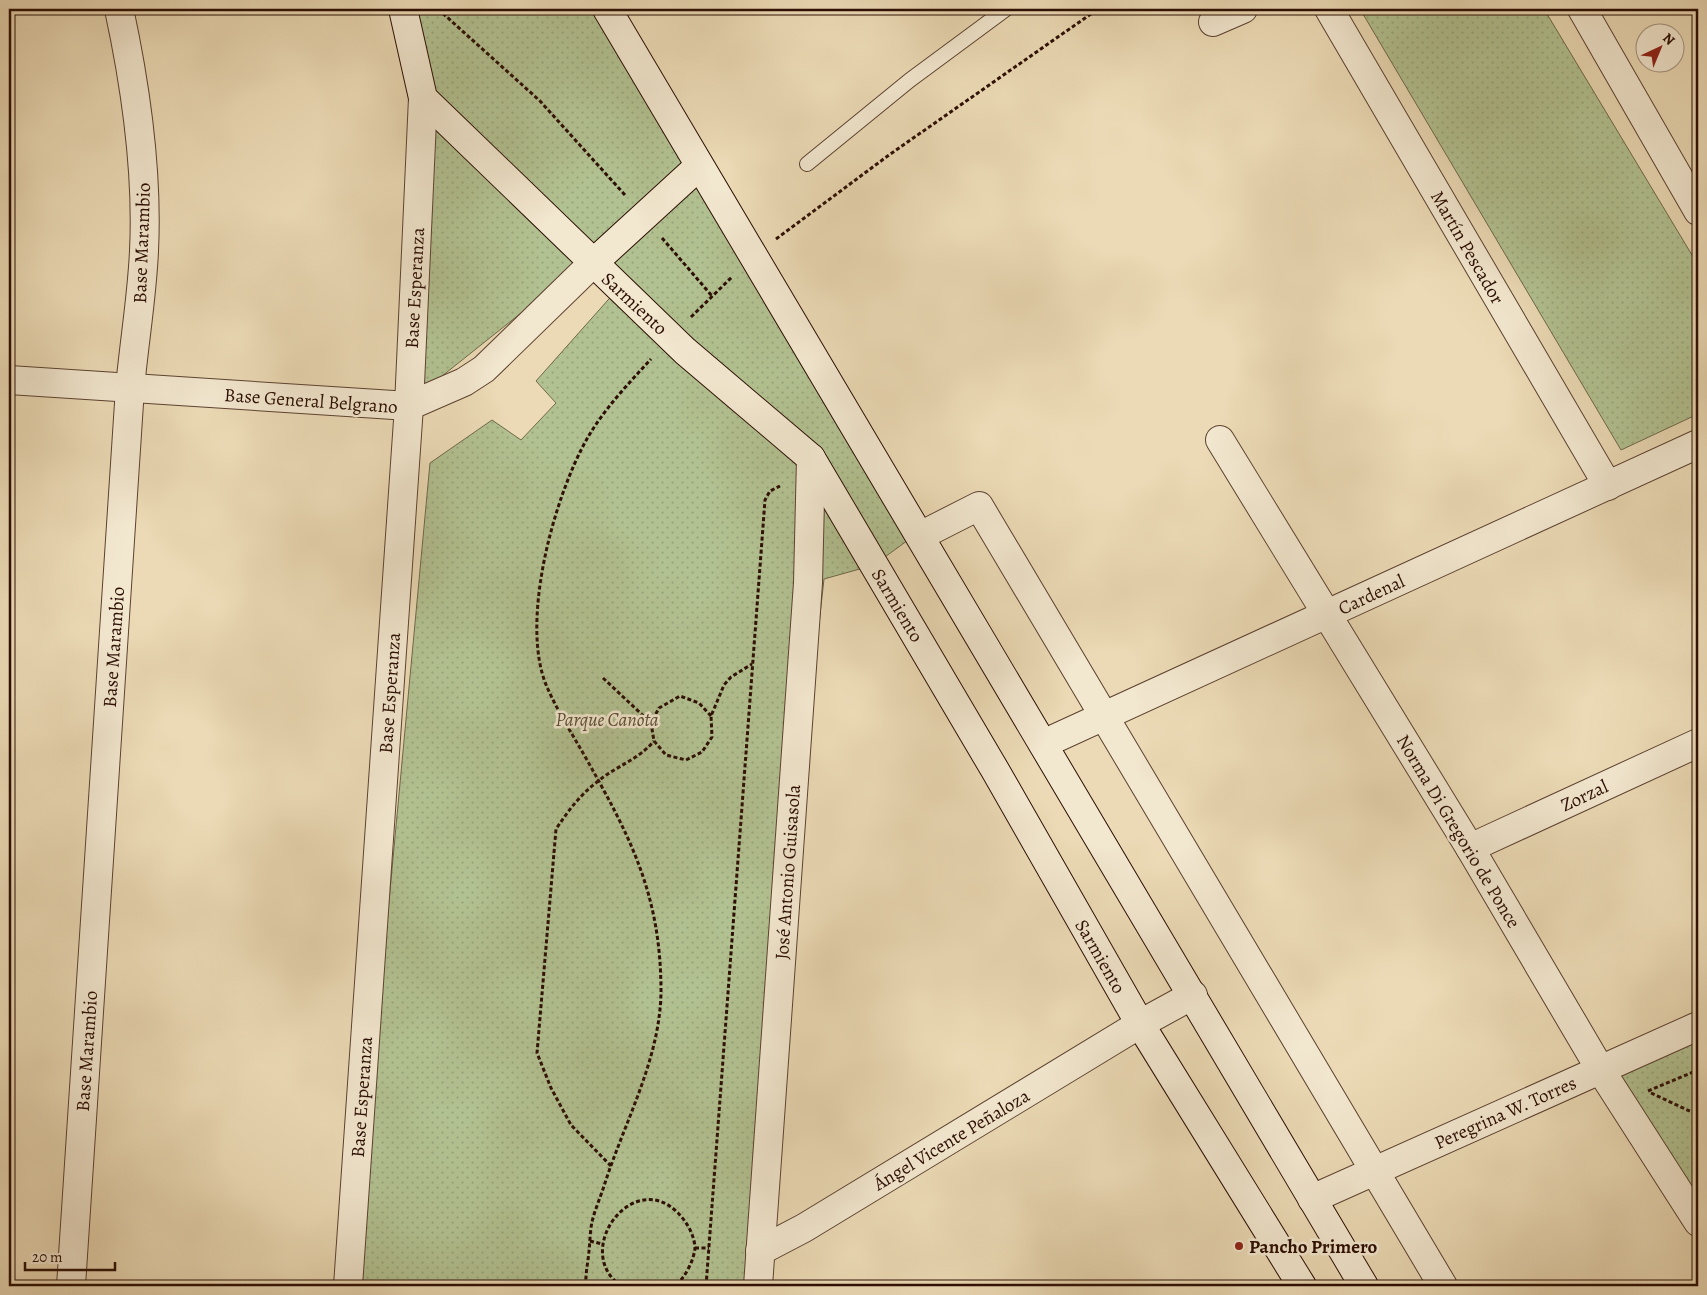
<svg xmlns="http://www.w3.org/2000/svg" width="1707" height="1295" font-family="Alegreya,serif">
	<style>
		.park { fill: url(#park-dots); stroke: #6f684a }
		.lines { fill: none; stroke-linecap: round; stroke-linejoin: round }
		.service-casing { stroke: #5c4130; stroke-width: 16 }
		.minor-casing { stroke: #5c4130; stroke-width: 30 }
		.tertiary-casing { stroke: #5c4130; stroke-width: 30 }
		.secondary-casing { stroke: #2c0e04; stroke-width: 30 }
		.path { stroke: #2c0e04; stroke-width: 3; stroke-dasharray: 4 2.5; stroke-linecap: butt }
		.service { stroke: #f2e7cf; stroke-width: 14 }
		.minor { stroke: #f2e7cf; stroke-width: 28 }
		.tertiary { stroke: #f2e7cf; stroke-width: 28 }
		.secondary { stroke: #f2e7cf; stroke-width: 28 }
		.poi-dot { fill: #8f2418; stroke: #f2e7cf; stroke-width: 2 }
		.labels { text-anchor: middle; stroke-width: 5; stroke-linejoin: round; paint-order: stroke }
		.street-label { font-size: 19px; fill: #2c0e04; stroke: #f2e7cf }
		.park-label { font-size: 19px; font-style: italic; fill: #5b4d35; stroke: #f2e7cf }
		.poi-label { font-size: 19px; font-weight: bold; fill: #2c0e04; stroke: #f2e7cf; text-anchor: start }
	</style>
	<defs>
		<pattern id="park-dots" width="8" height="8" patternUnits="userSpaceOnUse" patternTransform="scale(1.25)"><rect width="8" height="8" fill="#b2c191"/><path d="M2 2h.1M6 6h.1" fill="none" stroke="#99a57b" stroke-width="1.8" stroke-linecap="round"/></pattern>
	</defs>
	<rect width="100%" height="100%" fill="#ebdab5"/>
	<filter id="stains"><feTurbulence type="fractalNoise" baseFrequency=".004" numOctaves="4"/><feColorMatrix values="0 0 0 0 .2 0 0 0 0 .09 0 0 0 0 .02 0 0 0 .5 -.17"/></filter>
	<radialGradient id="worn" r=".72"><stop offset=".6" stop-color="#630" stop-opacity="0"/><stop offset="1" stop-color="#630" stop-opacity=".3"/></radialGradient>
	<!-- park -->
	<g class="park">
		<path d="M408 9H600L692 164 589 258 426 96Z"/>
		<path d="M1360 9H1544L1698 265V414L1621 450Z"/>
		<path d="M424 103 585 262 412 400Z"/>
		<path d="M696 178 915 535 874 565 824 579 745 1286H353L430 463 492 420 521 440 556 403 536 381 616 291 811 454 602 267Z"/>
		<path d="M1698 1026V1222L1600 1069Z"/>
	</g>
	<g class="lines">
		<defs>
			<path id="service" d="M807 164 910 80 1006 9"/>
			<g id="minor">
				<path d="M1329 9 1608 486"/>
				<path d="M1582 9 1698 211"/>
				<path d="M1213 22 1243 9"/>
				<path d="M9 380 409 406"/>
				<path d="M1220 440 1470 848 1600 1069 1698 1222"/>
				<path d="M920 536 979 506 1443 1286"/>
				<path d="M1043 744 1698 444"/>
				<path d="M1470 848 1698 743"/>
				<path d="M1312 1199 1698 1026"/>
				<path d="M760 1251 804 1228 1140 1024 1193 995"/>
				<path d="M71 1286 130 388C134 343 142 297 144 251 148 170 136 88 119 9"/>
				<path d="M758 1286 808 583 811 458"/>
			</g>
			<g id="tertiary">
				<path d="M409 406 464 382 484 369 592 264"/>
				<path d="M348 1286 409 406 423 98"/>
			</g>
			<g id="secondary">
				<path d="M403 9 423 98 685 351 811 458 995 770 1140 1024 1302 1286"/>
				<path d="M607 9 1364 1286"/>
				<path d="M592 264 699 166"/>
			</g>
		</defs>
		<!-- service casing -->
		<use href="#service" class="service-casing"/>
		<!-- minor casing -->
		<use href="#minor" class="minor-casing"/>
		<!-- tertiary casing -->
		<use href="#tertiary" class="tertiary-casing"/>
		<!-- secondary casing -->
		<use href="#secondary" class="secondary-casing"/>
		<!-- path -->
		<g class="path">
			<path d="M438 9 540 101 625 195"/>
			<path d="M662 238 712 296"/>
			<path d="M776 239 889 155 1098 9"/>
			<path d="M691 317 732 277"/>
			<path d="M603 678 651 723"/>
			<path d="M711 716 699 703 680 696 659 708 651 723 654 741 666 755 686 760 702 752 712 737 711 716 724 685 731 677 752 664"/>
			<path d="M1648 1091 1698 1070"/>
			<path d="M1651 1093 1698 1115"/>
			<path d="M611 1166 571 1125 551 1088 537 1053 556 829C568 811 580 795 597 782 616 766 638 760 654 741"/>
			<path d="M590 1241 602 1244"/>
			<path d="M695 1248H709"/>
			<path d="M586 1286C585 1275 588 1263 589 1251 590 1242 590 1231 592 1222 595 1209 601 1196 605 1183 625 1121 660 1059 661 992 661 894 630 836 583 753 571 732 557 710 547 687 519 623 554 496 588 437 605 408 629 383 651 359"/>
			<path d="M621 1286C571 1251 633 1167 678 1213 686 1221 694 1234 695 1247 695 1258 684 1281 674 1286"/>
			<path d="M706 1286 765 500 770 491 780 486"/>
		</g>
		<!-- service -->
		<use href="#service" class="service"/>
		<!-- minor -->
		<use href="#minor" class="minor"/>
		<!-- tertiary -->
		<use href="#tertiary" class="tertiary"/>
		<!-- secondary -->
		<use href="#secondary" class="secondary"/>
	</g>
	<!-- markers -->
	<circle class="poi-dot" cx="1239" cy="1246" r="5"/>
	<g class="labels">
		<!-- street labels -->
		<g class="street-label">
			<text transform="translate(141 243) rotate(-88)" y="7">Base Marambio</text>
			<text transform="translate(1468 247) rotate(60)" y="7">Martín Pescador</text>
			<text transform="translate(414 288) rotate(-87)" y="7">Base Esperanza</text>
			<text transform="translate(635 303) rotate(43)" y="7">Sarmiento</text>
			<text transform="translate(311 400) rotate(4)" y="7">Base General Belgrano</text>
			<text transform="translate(1371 594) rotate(-25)" y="7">Cardenal</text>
			<text transform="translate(898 605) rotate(59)" y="7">Sarmiento</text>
			<text transform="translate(113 647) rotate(-86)" y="7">Base Marambio</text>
			<text transform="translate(389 693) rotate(-86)" y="7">Base Esperanza</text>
			<text transform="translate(1584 795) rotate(-25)" y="7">Zorzal</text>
			<text transform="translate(1459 831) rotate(59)" y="7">Norma Di Gregorio de Ponce</text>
			<text transform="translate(787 872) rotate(-86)" y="7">José Antonio Guisasola</text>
			<text transform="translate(1101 956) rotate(60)" y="7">Sarmiento</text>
			<text transform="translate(86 1051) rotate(-86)" y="7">Base Marambio</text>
			<text transform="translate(361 1097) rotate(-86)" y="7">Base Esperanza</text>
			<text transform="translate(1505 1112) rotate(-24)" y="7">Peregrina W. Torres</text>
			<text transform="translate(951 1139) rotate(-31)" y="7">Ángel Vicente Peñaloza</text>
		</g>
		<!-- park labels -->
		<g class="park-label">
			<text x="607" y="726">Parque Canota</text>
		</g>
		<!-- poi labels -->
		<g class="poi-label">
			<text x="1249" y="1253">Pancho Primero</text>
		</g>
	</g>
	<!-- margin -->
	<rect width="1707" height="1295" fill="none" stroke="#ebdab5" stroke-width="30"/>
	<rect x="10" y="10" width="1687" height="1275" fill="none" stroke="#2c0e04" stroke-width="2.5"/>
	<rect x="15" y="15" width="1677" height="1265" fill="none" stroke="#2c0e04"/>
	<!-- north arrow -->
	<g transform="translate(1660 48) rotate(44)"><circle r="24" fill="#f2e7cf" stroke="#a3907e"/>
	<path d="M0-4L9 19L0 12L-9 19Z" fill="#8f2418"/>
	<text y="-8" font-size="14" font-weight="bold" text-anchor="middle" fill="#2c0e04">N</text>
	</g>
	<!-- scale -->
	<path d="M25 1262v8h90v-8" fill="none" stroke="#2c0e04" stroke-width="2.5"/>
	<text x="32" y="1262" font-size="15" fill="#2c0e04" stroke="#f2e7cf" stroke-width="4" paint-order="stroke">20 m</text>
	<rect width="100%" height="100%" filter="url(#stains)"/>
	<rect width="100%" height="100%" fill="url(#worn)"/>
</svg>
